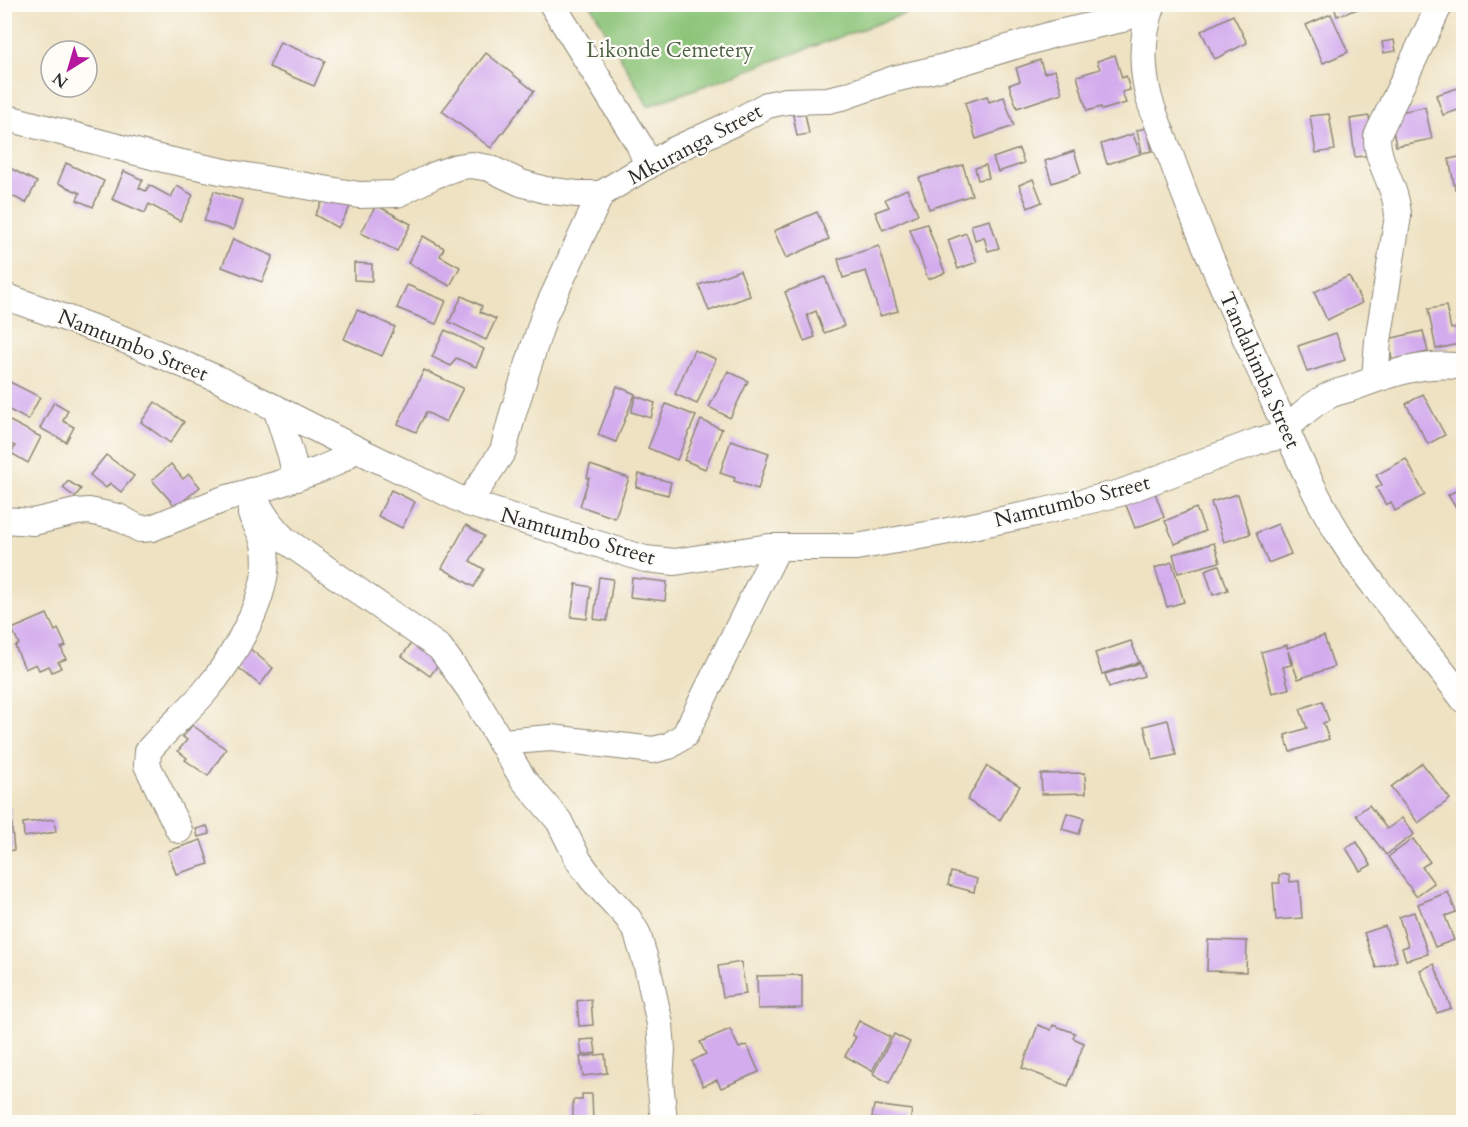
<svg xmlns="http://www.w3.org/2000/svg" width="1468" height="1127" font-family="Cardo,serif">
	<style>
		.green { fill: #8bc478; stroke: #5b7852; stroke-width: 1.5 }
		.building { fill: #d3aced }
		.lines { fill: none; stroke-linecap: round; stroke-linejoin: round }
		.minor-casing { stroke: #8c8676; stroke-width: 28 }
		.minor { stroke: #fff; stroke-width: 26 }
		.labels { text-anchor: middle; stroke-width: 4.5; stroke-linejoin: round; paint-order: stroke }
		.park-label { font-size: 21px; fill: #4d6146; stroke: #fdfcf7 }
		.street-label { font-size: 21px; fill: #2b2b2b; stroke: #fdfcf7 }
	</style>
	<rect width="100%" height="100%" fill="#fdfcf7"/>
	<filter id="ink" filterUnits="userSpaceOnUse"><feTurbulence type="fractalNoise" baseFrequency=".0167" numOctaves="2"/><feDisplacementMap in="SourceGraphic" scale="12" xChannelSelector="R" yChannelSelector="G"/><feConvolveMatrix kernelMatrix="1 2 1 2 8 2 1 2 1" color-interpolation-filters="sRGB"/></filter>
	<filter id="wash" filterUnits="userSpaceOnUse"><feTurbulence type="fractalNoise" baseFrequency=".008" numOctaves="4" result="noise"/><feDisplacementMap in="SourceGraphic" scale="24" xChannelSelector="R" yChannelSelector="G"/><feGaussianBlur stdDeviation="1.35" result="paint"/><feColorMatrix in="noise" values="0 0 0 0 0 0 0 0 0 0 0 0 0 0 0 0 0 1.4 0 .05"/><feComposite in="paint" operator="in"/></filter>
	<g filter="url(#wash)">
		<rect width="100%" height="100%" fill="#eee2c2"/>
		<!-- green -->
		<path class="green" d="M591 5H929L648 106Z"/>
		<g id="blocks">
			<!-- building -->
			<g class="building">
				<path d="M1333 4H1370V5L1337 16Z"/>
				<path d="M1331 14 1348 52 1323 63 1306 25Z"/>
				<path d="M1233 15 1247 43 1215 59 1201 31Z"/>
				<path d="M1394 40 1396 51 1384 53 1382 42Z"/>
				<path d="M280 42 325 61 314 86 269 67Z"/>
				<path d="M486 53 534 91 491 148 442 111Z"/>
				<path d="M1115 55 1122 78 1126 76 1130 90 1122 92 1126 103 1102 110 1101 107 1087 111 1077 76 1100 69 1097 61Z"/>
				<path d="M1040 60 1044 73 1055 70 1062 93 1017 108 1009 85 1020 81 1016 68Z"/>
				<path d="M1464 86V108L1443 115 1436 95Z"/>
				<path d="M987 96 989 102 1004 97 1014 126 976 139 965 103Z"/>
				<path d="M1425 107 1432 139 1396 146 1390 114Z"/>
				<path d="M805 113 809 134 797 136 793 115Z"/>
				<path d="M1329 114 1335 150 1316 153 1310 116Z"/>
				<path d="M1369 116 1374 155 1355 157 1350 119Z"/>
				<path d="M1147 128 1152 151 1142 153 1137 130Z"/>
				<path d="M1133 134 1140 154 1107 164 1101 144Z"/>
				<path d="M1019 149 1024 163 998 172 993 158Z"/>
				<path d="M1074 151 1081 173 1052 183 1045 161Z"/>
				<path d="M1464 156V187L1455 189 1449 159Z"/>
				<path d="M66 163 104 181 93 207 77 200 80 193 58 183Z"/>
				<path d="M4 165 37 182 26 203 4 192Z"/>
				<path d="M963 165 972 195 929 209 919 178Z"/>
				<path d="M986 165 989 178 978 180 975 168Z"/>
				<path d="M124 171 143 180 139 188 146 191 149 185 171 197 177 186 193 195 180 221 149 204 145 213 112 199Z"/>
				<path d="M1033 179 1042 202 1028 208 1019 185Z"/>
				<path d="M330 187 354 200 338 228 315 215Z"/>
				<path d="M907 189 918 214 883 230 875 212 889 207 885 199Z"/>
				<path d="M214 191 242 200 233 230 204 221Z"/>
				<path d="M376 205 411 224 397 251 361 233Z"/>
				<path d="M817 212 829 239 786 258 774 231Z"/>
				<path d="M990 220 999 248 988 251 984 237 975 240 971 225Z"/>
				<path d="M927 224 945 273 928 279 910 229Z"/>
				<path d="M966 233 977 262 958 269 948 240Z"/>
				<path d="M423 236 444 248 440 256 460 267 450 286 408 263Z"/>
				<path d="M233 239 273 256 262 282 222 267Z"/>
				<path d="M879 246 898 311 880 316 866 271 843 278 838 259Z"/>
				<path d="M354 263 372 264V281L354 280Z"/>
				<path d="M740 270 750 296 709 311 699 285Z"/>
				<path d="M1349 276 1362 303 1327 320 1314 292Z"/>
				<path d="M825 277 844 326 824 333 816 311 807 315 815 337 804 341 785 292Z"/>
				<path d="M407 285 446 301 436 324 397 308Z"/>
				<path d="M462 296 482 306 480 312 496 319 486 340 449 322Z"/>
				<path d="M1446 306 1451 329 1458 328 1456 319 1464 317V343L1436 349 1428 309Z"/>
				<path d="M357 310 395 327 382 356 344 339Z"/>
				<path d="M445 330 484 349 476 367 456 358 451 366 432 357Z"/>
				<path d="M1423 331 1428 352 1392 360 1388 339Z"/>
				<path d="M1336 333 1345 360 1307 372 1298 346Z"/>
				<path d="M694 350 716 359 697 404 675 394Z"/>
				<path d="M424 370 463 388 446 422 426 412 416 432 398 424Z"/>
				<path d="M728 371 748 381 730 418 709 407Z"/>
				<path d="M4 379 40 397 28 420 4 407Z"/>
				<path d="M617 386 635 394 616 442 598 435Z"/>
				<path d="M1423 394 1445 435 1428 444 1406 404Z"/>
				<path d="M636 396 655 403 651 418 631 412Z"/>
				<path d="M54 402 68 410 63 421 74 427 66 442 40 428Z"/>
				<path d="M155 402 184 422 170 443 141 422Z"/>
				<path d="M666 404 696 416 677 460 648 448Z"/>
				<path d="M8 420 41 437 28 463 11 453 15 446 4 441V426Z"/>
				<path d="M701 420 722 429 705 469 684 460Z"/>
				<path d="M731 440 769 453 758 489 734 481 735 478 720 473Z"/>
				<path d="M106 455 134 476 121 492 110 483 106 488 90 475Z"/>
				<path d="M1406 459 1425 495 1395 511 1391 502 1386 505 1376 488 1382 485 1376 475Z"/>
				<path d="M171 464 183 479 189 474 200 487 176 507 152 480Z"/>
				<path d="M590 465 629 478 615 518 580 506 589 478H587Z"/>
				<path d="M639 474 671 482 668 495 636 487Z"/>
				<path d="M68 481 81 489 75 497 63 488Z"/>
				<path d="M1464 486V520L1448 495Z"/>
				<path d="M391 490 415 502 402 528 378 516Z"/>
				<path d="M1154 490 1164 517 1135 528 1124 500Z"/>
				<path d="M1238 494 1250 534 1224 542 1211 502Z"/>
				<path d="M1196 508 1205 531 1175 544 1165 521Z"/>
				<path d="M1278 524 1291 554 1268 563 1256 533Z"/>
				<path d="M466 525 484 536 470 561 484 569 474 587 442 568Z"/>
				<path d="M1214 543 1220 562 1178 573 1173 554Z"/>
				<path d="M1172 562 1184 602 1167 607 1155 568Z"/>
				<path d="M1219 565 1228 590 1213 595 1205 570Z"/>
				<path d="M599 577 613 579 607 621 594 619Z"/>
				<path d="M632 578 667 582 665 601 630 597Z"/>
				<path d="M576 584 591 587 587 619 571 617Z"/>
				<path d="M47 614 55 631 58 629 66 646 61 648 66 659 58 662 61 668 52 672 49 666 39 670 36 664 25 669 15 646 19 644 12 629Z"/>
				<path d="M1324 636 1334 667 1298 679 1288 651 1291 665 1283 667 1289 689 1272 693 1261 652 1287 645V648Z"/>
				<path d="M415 638 443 658 430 676 402 656Z"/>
				<path d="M1131 641 1139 662 1102 674 1095 653Z"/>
				<path d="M249 648 273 668 260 685 235 665Z"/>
				<path d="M1140 663 1144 676 1109 687 1105 674Z"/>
				<path d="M1322 701 1329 721 1323 723 1329 739 1290 752 1285 735 1307 728 1300 709Z"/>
				<path d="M1168 720 1176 755 1153 760 1144 726Z"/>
				<path d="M192 725 226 749 208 776 185 760 187 758 178 751 187 740 183 737Z"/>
				<path d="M1422 763 1450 799 1418 823 1391 787Z"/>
				<path d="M987 766 1020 786 1000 820 967 800Z"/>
				<path d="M1085 773 1086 793 1042 794 1041 774Z"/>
				<path d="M1369 805 1387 829 1402 818 1414 834 1386 855 1356 815Z"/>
				<path d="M10 807 14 850 4 851V808Z"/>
				<path d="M1067 813 1084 818 1079 834 1062 829Z"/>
				<path d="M54 819 56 832 24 837 23 823Z"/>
				<path d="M207 826 210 834 198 837 196 829Z"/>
				<path d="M1413 839 1430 862 1422 867 1434 883 1416 896 1388 857Z"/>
				<path d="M201 840 209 864 176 874 168 851Z"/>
				<path d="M1357 842 1371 865 1360 871 1346 848Z"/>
				<path d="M951 872 977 879 974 892 948 885Z"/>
				<path d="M1289 874 1290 882 1299 881 1302 918 1276 920 1273 883H1280L1279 875Z"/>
				<path d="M1448 892 1456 912 1445 916 1454 940 1435 947 1418 904Z"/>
				<path d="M1414 912 1428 954 1406 960 1402 948 1408 946 1399 917Z"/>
				<path d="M1385 926 1397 961 1376 968 1364 933Z"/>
				<path d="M1208 940 1247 941 1246 972 1207 971Z"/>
				<path d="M741 962 746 994 723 997 718 966Z"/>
				<path d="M1434 964 1451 1008 1437 1013 1420 970Z"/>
				<path d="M802 975V1008L758 1009 757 976Z"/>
				<path d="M591 999 593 1025 579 1026 577 1001Z"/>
				<path d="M859 1021 890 1037 872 1071 845 1056 856 1037 852 1035Z"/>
				<path d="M1038 1025 1051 1030 1053 1025 1075 1033 1073 1038 1084 1043 1068 1086 1022 1068Z"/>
				<path d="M730 1029 739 1048 747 1045 759 1072 721 1088 717 1080 703 1086 692 1061 706 1054 700 1042Z"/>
				<path d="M894 1034 910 1042 889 1083 873 1074Z"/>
				<path d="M594 1039 596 1053 582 1055 580 1040Z"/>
				<path d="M605 1054 607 1073 583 1076 580 1057Z"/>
				<path d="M582 1094H592L593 1122H573V1100H582Z"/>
				<path d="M874 1105 912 1110 910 1122H884V1120L872 1118Z"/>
				<path d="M473 1115 498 1122H471Z"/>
			</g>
		</g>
	</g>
	<g filter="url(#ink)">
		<use href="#blocks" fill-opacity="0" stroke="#8c8676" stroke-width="1.5"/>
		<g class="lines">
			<defs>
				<g id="minor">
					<path d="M552 4 639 144 648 166"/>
					<path d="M1153 4C1141 35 1141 66 1149 98 1155 118 1164 138 1171 157 1197 230 1228 300 1260 370 1285 426 1308 485 1341 538 1377 595 1424 646 1464 700"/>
					<path d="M4 117 163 159 230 173 359 195 397 194 435 175 457 167 471 165 489 168 521 183 545 190 577 194H601"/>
					<path d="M4 296 118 337 218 379 356 449 468 503 645 559 675 562 769 547H856L938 533 1041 512 1120 493 1258 441 1289 434"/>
					<path d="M1375 378 1378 341 1398 216C1397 186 1376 163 1377 136L1440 4"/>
					<path d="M276 408 291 455 296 478"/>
					<path d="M1286 429C1298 417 1311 405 1326 397 1334 392 1343 391 1352 388 1389 374 1424 361 1464 367"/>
					<path d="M251 491C260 510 270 526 285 540L440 648 470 690 523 779 559 821 579 861 592 879 628 918 637 933 647 966 660 1024 662 1050 660 1080 664 1122"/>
					<path d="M468 503 503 451 513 413 544 316 601 194 672 151 738 121 767 105 786 101 828 100 845 96 894 79 945 67 1054 34 1122 19 1152 4"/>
					<path d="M4 520 33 522 76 512 89 511 118 517 140 529 152 528 224 499 275 485 319 470 335 463 356 449"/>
					<path d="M500 742 551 738 653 750 669 746 685 735 778 547"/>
					<path d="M179 830 147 765 148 751C165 731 185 714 203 694 232 661 275 589 264 544 262 534 255 523 251 514"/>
				</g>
			</defs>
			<!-- minor casing -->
			<use href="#minor" class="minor-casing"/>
			<!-- minor -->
			<use href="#minor" class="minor"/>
		</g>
	</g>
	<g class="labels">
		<!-- park labels -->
		<g class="park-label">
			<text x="670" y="57">Likonde Cemetery</text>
		</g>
		<!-- street labels -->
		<g class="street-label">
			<text transform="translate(695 144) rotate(-28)" y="7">Mkuranga Street</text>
			<text transform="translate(133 345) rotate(22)" y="7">Namtumbo Street</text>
			<text transform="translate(1260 370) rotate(66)" y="7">Tandahimba Street</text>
			<text transform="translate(1072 501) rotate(-14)" y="7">Namtumbo Street</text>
			<text transform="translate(578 536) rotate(16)" y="7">Namtumbo Street</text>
		</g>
	</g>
	<!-- margin -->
	<rect width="1468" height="1127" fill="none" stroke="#fdfcf7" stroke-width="24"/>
	<!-- north arrow -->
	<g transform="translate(69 69) rotate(217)"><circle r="28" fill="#fdfcf7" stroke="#a9a8a5" stroke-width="1.5"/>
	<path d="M0-4.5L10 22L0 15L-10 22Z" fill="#b5179e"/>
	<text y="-9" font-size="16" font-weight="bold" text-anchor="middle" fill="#2b2b2b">N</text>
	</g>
</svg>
